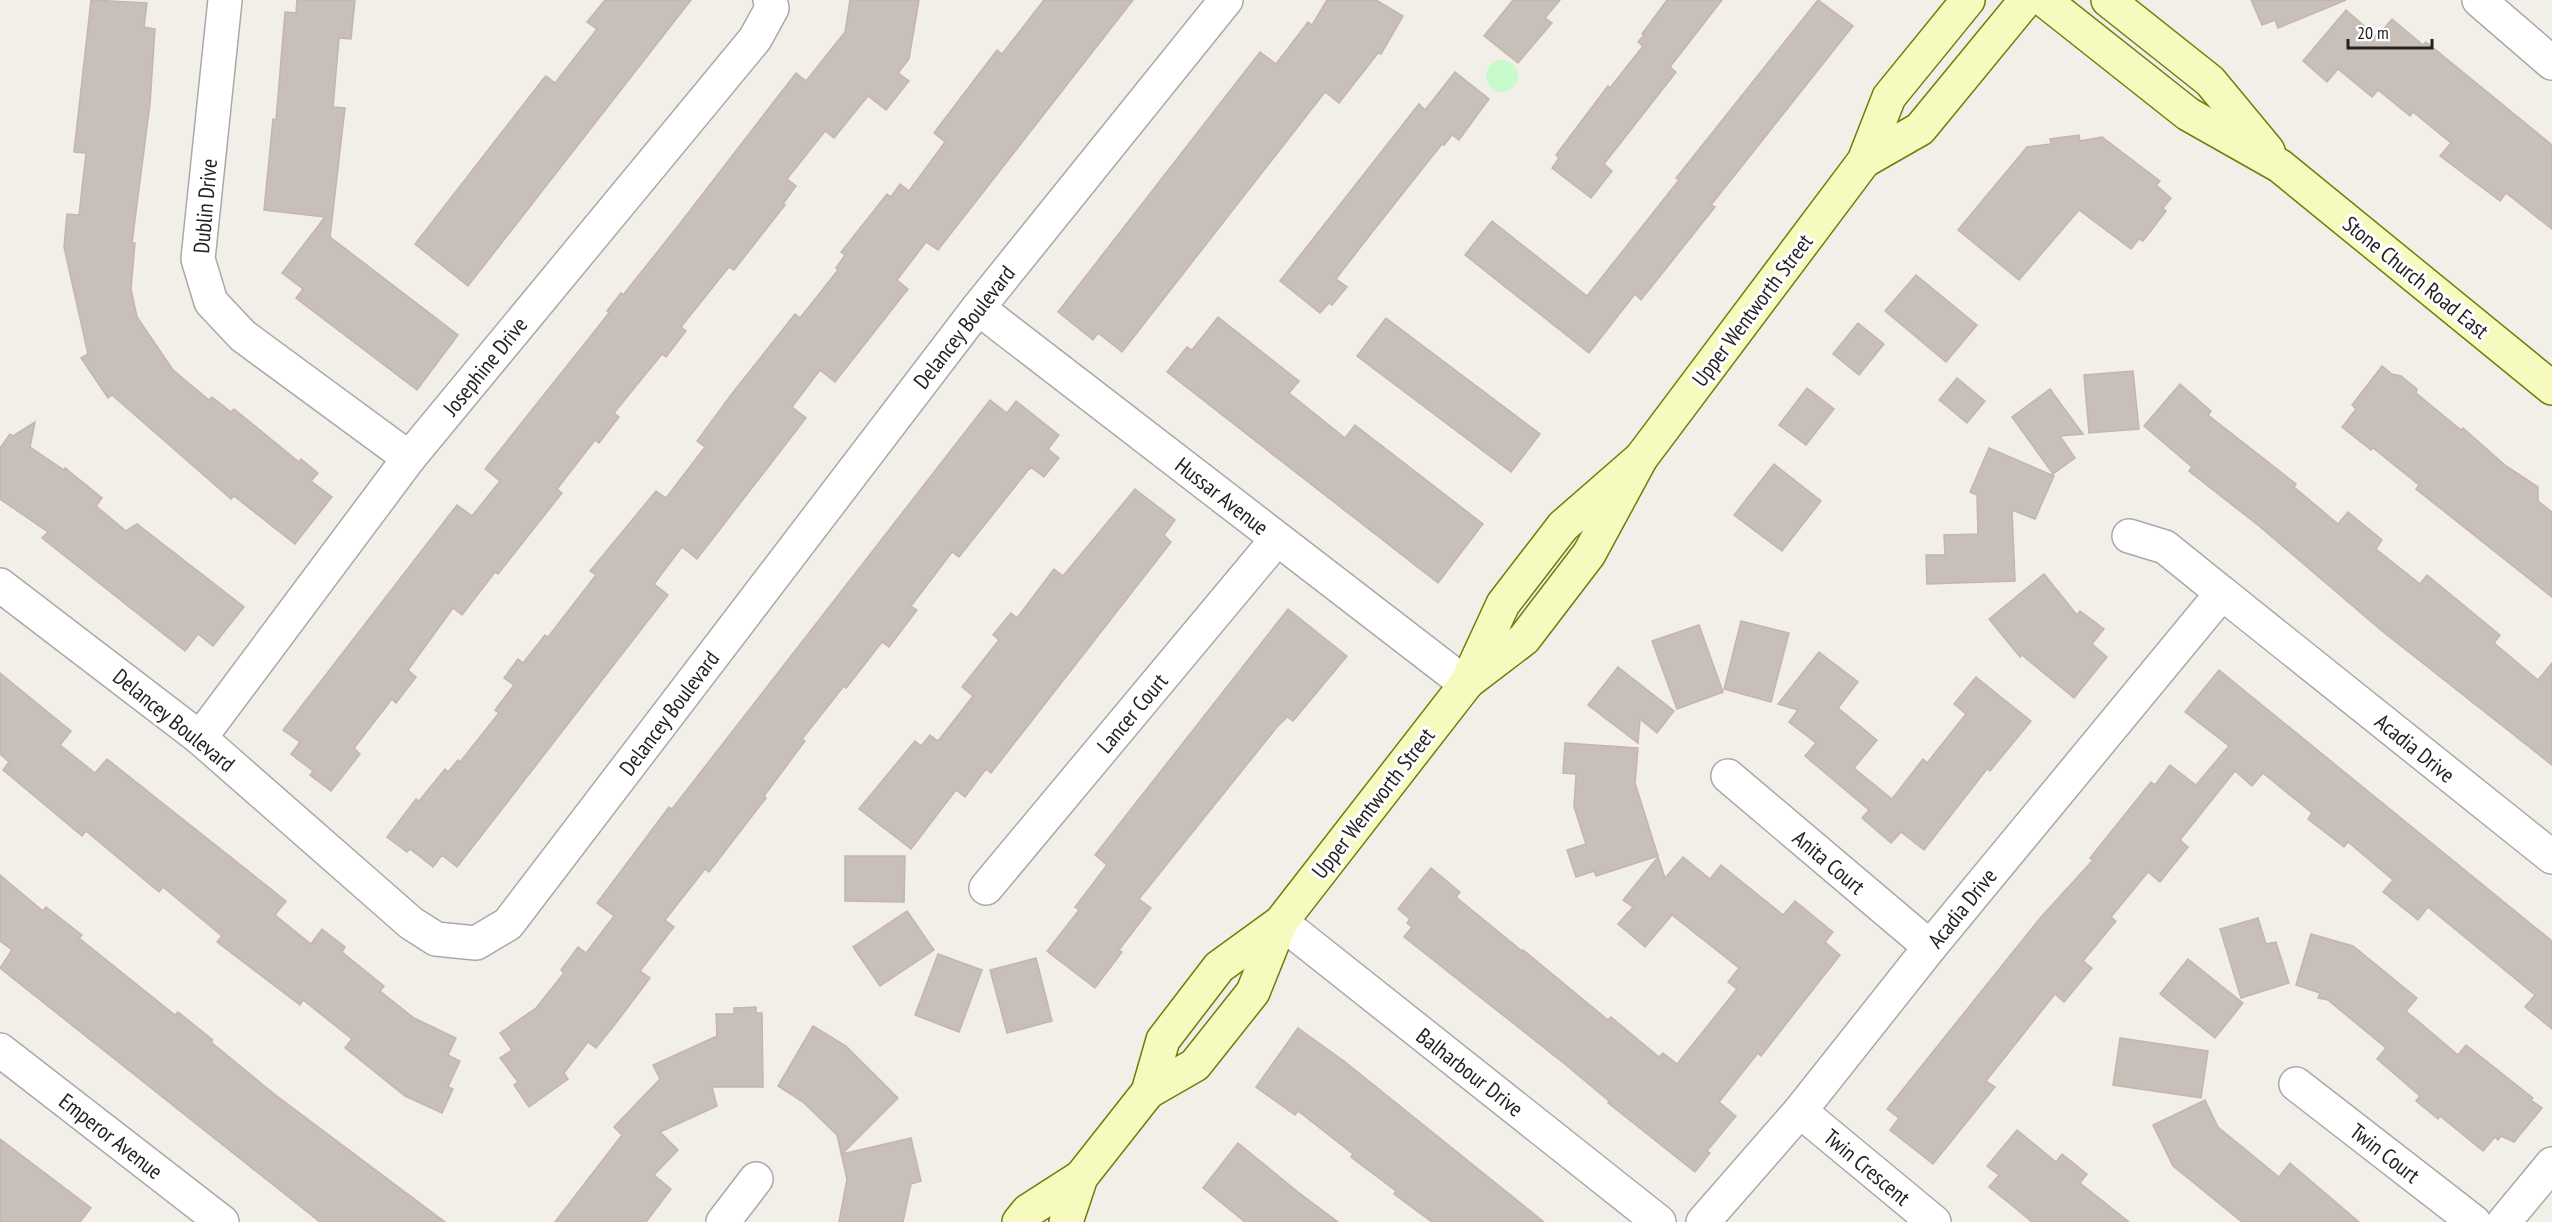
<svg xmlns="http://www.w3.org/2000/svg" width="2552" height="1222" font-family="'PT Sans Narrow',sans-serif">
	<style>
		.park { fill: #c8facc }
		.building { fill: #c7bfb8; stroke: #c4b6ab; stroke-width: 1.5 }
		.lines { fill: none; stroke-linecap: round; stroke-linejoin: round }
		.minor-casing { stroke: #a9a9a9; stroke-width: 36 }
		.secondary-casing { stroke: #707d05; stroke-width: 36 }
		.minor { stroke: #fff; stroke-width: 33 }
		.secondary { stroke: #f7fabf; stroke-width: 33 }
		.labels { text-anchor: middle; stroke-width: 6; stroke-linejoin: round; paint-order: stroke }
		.street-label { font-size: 22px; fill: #222; stroke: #fff }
	</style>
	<rect width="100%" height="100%" fill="#f2efe9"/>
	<!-- park -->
	<circle class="park" cx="1502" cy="76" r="16"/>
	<!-- building -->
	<g class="building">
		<path d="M91 0 147 3 144 27 155 29 150 104 132 243H135L131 289 137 317 173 370 209 400 212 397 231 412 234 409 299 462 301 459 318 473 311 481 332 497 295 544 234 496 231 499 112 395 108 398 81 358 88 354 64 247 67 214 79 215 86 153 74 152Z"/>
		<path d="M297 0H355L351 39 339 38 333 107 345 108 330 237 458 335 417 390 296 298 303 289 282 273 325 217 264 210 273 119 276 120 285 12 296 13Z"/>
		<path d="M605 0H691L468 286 415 244 544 78 546 76 555 83 597 29 587 22Z"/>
		<path d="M850 0H919L909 59 898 73 909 81 886 110 868 96 834 138 825 131 787 179 796 186 783 204 785 205 734 270 729 267 681 327 686 331 666 357 662 354 614 413 619 417 599 443 595 440 557 489 562 493 498 574 495 572 462 615 453 608 408 670 416 677 396 703 392 699 354 748 360 754 331 791 310 775 313 771 291 754 300 742 283 730 457 505 472 516 500 481 485 469 609 313 607 311 621 293 623 295 678 226 796 73 806 81 845 32Z"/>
		<path d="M1044 0H1133L938 250 926 242 897 280 908 289 835 382 820 370 792 407 806 418 697 559 682 547 654 584 668 595 457 867 442 855 433 867 410 849 407 852 387 837 416 799 419 801 445 769 448 772 458 760 460 762 499 713 495 710 514 685 504 678 518 659 523 663 545 635 548 637 596 575 590 571 656 491 666 498 705 447 697 441 731 395 795 314 800 318 838 270 836 268 845 255 841 252 887 194 891 197 900 184 909 191 945 142 934 133 997 50 1002 54Z"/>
		<path d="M1327 0H1376L1403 16 1381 54 1378 53 1339 103 1325 92 1122 352 1098 333 1093 340 1058 312 1260 52 1276 64 1308 22 1312 25Z"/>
		<path d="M1513 0H1560L1545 18 1552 23 1518 63 1484 36Z"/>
		<path d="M1667 0H1722L1670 67 1676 72 1604 164 1612 171 1591 198 1552 168 1559 158 1556 155 1608 86 1610 88 1643 46 1638 42 1644 35 1642 34Z"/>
		<path d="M1818 0 1853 26 1711 205 1715 207 1641 300 1635 294 1589 353 1465 255 1492 221 1587 296 1679 180 1676 178Z"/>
		<path d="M2251 0H2346L2278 28 2275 20 2262 25Z"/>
		<path d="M2346 10 2377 37 2392 19 2423 45 2426 42 2552 145V229L2506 193 2500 201 2440 156 2451 143 2413 112 2410 116 2378 90 2372 97 2338 69 2327 82 2303 61Z"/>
		<path d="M1455 72 1489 99 1459 140 1452 135 1444 145 1442 144 1373 231 1336 279 1347 287 1332 305 1329 303 1320 313 1280 281 1419 104 1425 110Z"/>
		<path d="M2079 135 2080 141 2102 137 2160 181 2156 185 2171 198 2163 208 2166 211 2143 241 2139 239 2131 249 2079 210 2019 280 1958 230 2027 147 2051 144 2050 139Z"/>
		<path d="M1916 275 1977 325 1946 362 1885 311Z"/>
		<path d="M1218 317 1299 381 1289 393 1345 438 1355 425 1483 524 1438 583 1167 372 1187 347 1192 350Z"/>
		<path d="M1386 318 1540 434 1511 472 1357 356Z"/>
		<path d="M1858 323 1884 344 1859 375 1833 354Z"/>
		<path d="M2382 366 2392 374 2401 376 2417 389 2416 393 2461 430 2463 428 2506 466 2538 487V501L2552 512V597L2416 489 2419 485 2373 448 2371 450 2342 427 2356 409 2352 405Z"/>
		<path d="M2133 371 2139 429 2089 433 2084 375Z"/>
		<path d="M1957 378 1985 401 1967 423 1939 400Z"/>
		<path d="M2180 384 2211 411 2208 415 2296 484 2294 487 2338 524 2348 512 2382 540 2376 549 2420 584 2427 575 2500 635 2494 643 2538 680 2552 663V765L2382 631 2259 526 2189 471 2192 467 2144 426Z"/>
		<path d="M1807 388 1834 409 1806 445 1779 425Z"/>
		<path d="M2050 389 2083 434 2060 436 2075 458 2053 474 2012 417Z"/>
		<path d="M990 400 1007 413 1016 401 1059 435 1048 449 1059 458 1044 477 1032 468 1029 469 959 557 952 552 911 606 917 610 889 647 882 642 846 688 844 686 802 739 805 741 764 796 766 798 709 872 705 869 665 920 674 927 640 971 650 978 616 1023 596 1048 588 1042 564 1073 568 1079 529 1107 514 1085 518 1082 500 1058 512 1050 500 1033 536 1008 564 973 561 970 578 947 586 953 614 916 597 903 669 807 672 809Z"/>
		<path d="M35 422 30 447 64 470 65 468 102 498 96 506 126 531 137 524 244 607 213 646 198 634 185 651 42 538 48 532 0 499V448L10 434 13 436Z"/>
		<path d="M1989 448 2054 476 2035 519 2012 510 2015 581 1927 584 1926 555H1945L1944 535 1978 534 1977 495 1970 492Z"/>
		<path d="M1774 464 1821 501 1782 551 1734 515Z"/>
		<path d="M1135 489 1175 520 1164 535 1171 542 991 773 986 769 965 797 956 790 911 849 859 809 915 741 921 746 930 735 938 741 973 696 962 687 999 640 993 635 1011 613 1017 618 1054 569 1063 576Z"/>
		<path d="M2044 574 2077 615 2080 611 2104 629 2092 644 2107 657 2074 698 2022 655 2020 657 1989 619Z"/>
		<path d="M1288 609 1347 656 1293 721 1287 717 1277 727 1139 899 1151 908 1119 950 1122 952 1095 988 1047 951 1079 910 1075 907 1107 865 1095 855Z"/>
		<path d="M1741 621 1789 633 1771 702 1724 689Z"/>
		<path d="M1699 625 1723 692 1677 709 1652 641Z"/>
		<path d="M1819 652 1858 682 1838 708 1877 740 1854 768 1892 799 1923 759 1927 763 1966 714 1954 704 1976 677 2031 721 1990 771 1987 769 1924 850 1901 832 1891 843 1862 818 1869 810 1805 756 1816 743 1789 722 1798 710 1778 704Z"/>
		<path d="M1618 667 1674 711 1657 733 1640 719 1638 743 1588 705Z"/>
		<path d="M2219 670 2552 941V1029L2525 1007 2535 995 2428 907 2418 920 2383 892 2393 880 2348 842 2344 847 2308 819 2312 813 2263 773 2252 786 2235 771 2180 840 2188 847 2160 882 2148 872 2111 917 2116 921 2083 961 2092 968 2064 1002 2055 994 1986 1081 1995 1087 1933 1164 1890 1130 1899 1118 1887 1109 2041 917 2093 860 2090 858 2151 782 2155 785 2170 765 2196 785 2229 746 2185 712Z"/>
		<path d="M0 673 71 731 60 745 95 773 107 759 286 901 275 915 311 944 322 929 345 947 342 952 384 986 380 991 414 1018 456 1038 448 1055 460 1061 448 1087 453 1089 442 1113 405 1096 345 1048 352 1039 303 1000 300 1005 255 971 217 942 222 936 163 887 159 892 86 831 82 836 3 770 9 762 0 754Z"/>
		<path d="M1565 743 1638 748 1635 783 1658 856 1596 876 1594 871 1576 877 1567 850 1586 844 1574 807 1576 774 1563 773Z"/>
		<path d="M845 856H905L904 902 845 901Z"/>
		<path d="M1658 857 1665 878 1683 857 1710 879 1721 865 1783 915 1795 901 1833 932 1825 942 1840 955 1761 1056 1758 1053 1719 1102 1736 1116 1707 1151 1710 1153 1695 1172 1608 1103 1610 1102 1566 1065 1404 937 1412 927 1407 923 1410 919 1398 909 1431 868 1460 892 1456 897 1522 951 1523 950 1608 1020 1611 1017 1659 1057 1663 1053 1677 1064 1737 989 1728 982 1739 968 1672 915 1645 947 1618 924 1633 907 1623 900Z"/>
		<path d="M0 875 43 911 46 907 82 935 79 938 175 1015 178 1012 213 1040 211 1042 273 1093 445 1222H320L0 968 12 950 0 941Z"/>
		<path d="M907 911 934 950 880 986 853 947Z"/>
		<path d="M2258 918 2266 944 2276 942 2289 983 2241 998 2220 929Z"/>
		<path d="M2311 934 2353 946 2417 998 2406 1011 2458 1055 2466 1045 2533 1098 2531 1100 2542 1108 2514 1142 2501 1136 2498 1140 2495 1137 2483 1151 2440 1116 2438 1119 2416 1101 2420 1096 2377 1059 2386 1048 2328 1000 2318 998 2320 993 2296 985Z"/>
		<path d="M938 954 982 970 959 1032 915 1015Z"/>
		<path d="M1036 958 1052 1021 1007 1033 990 970Z"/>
		<path d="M2188 959 2243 1003 2215 1038 2160 994Z"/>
		<path d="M756 1007V1013H762L763 1087H712L717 1106 660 1132 678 1150 654 1175 671 1189 646 1222H555L622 1135 614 1127 660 1079 653 1065 717 1036 716 1014H734V1008Z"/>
		<path d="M813 1026 846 1046 898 1098 842 1154 911 1138 921 1181 911 1184 903 1222H839L847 1179 837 1135 803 1102 778 1086Z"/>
		<path d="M1298 1028 1344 1061 1544 1222H1432L1394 1194 1396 1191 1351 1157 1353 1154 1298 1111 1295 1115 1256 1087Z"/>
		<path d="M2120 1038 2208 1051 2201 1098 2113 1085Z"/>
		<path d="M2205 1100 2218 1127 2279 1177 2290 1163 2359 1222H2242L2173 1166 2153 1125Z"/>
		<path d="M2017 1130 2056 1162 2062 1154 2087 1174 2080 1183 2129 1222H2032L2014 1207 1989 1187 1999 1175 1987 1166Z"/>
		<path d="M0 1139 91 1208 80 1222H0Z"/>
		<path d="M1238 1143 1298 1192 1338 1222H1245L1203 1188Z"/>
	</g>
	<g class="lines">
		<defs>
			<g id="minor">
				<path d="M225 0 198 259 211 302 243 336 409 458"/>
				<path d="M2479 0 2552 63"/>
				<path d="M978 308 1466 684"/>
				<path d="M2129 536 2165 547 2222 593"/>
				<path d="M0 585 200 738 411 923 436 939 476 943 508 924 978 308 1226 0"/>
				<path d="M200 738 409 458 755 39 772 8 770 0"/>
				<path d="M1728 776 1930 947"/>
				<path d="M986 888 1277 539"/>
				<path d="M1281 922 1659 1222"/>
				<path d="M0 1050 222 1222"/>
				<path d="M2296 1084 2474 1222"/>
				<path d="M1800 1111 1934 1222"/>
				<path d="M723 1222 756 1179"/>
				<path d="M1703 1222 1800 1111 1930 947 2222 593 2552 857"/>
				<path d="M2504 1222 2552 1164"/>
			</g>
			<g id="secondary">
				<path d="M2044 0 2188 114 2280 166 2552 388"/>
				<path d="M2108 0 2210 81 2268 151"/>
				<path d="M1864 161 1920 129 2026 0"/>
				<path d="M1469 681 1524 639 1589 554 1641 458 1864 161 1889 97 1968 0"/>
				<path d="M1148 1092 1195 1065 1253 992 1281 922"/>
				<path d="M1019 1222 1028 1211 1081 1177"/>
				<path d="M1066 1222 1081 1177 1148 1092 1163 1040 1219 967 1281 922 1466 684 1503 604 1563 526 1641 458"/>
			</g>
		</defs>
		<!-- minor casing -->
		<use href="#minor" class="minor-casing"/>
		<!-- secondary casing -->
		<use href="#secondary" class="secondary-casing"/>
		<!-- minor -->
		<use href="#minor" class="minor"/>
		<!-- secondary -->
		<use href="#secondary" class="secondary"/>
	</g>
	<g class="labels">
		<!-- street labels -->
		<g class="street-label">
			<text transform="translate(205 206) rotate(-85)" y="8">Dublin Drive</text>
			<text transform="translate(2416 277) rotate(39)" y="8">Stone Church Road East</text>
			<text transform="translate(1752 310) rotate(-53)" y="8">Upper Wentworth Street</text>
			<text transform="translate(964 327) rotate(-52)" y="8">Delancey Boulevard</text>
			<text transform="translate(485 366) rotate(-51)" y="8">Josephine Drive</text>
			<text transform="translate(1222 496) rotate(38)" y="8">Hussar Avenue</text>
			<text transform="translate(669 713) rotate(-53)" y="8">Delancey Boulevard</text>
			<text transform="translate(1132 713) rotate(-50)" y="8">Lancer Court</text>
			<text transform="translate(174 720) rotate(39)" y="8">Delancey Boulevard</text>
			<text transform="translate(2415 748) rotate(39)" y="8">Acadia Drive</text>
			<text transform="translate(1373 803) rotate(-52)" y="8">Upper Wentworth Street</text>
			<text transform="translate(1829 862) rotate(40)" y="8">Anita Court</text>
			<text transform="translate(1962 908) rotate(-51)" y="8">Acadia Drive</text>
			<text transform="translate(1470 1072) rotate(38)" y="8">Balharbour Drive</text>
			<text transform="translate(111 1136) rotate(38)" y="8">Emperor Avenue</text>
			<text transform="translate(2385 1153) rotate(38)" y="8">Twin Court</text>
			<text transform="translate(1867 1167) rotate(40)" y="8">Twin Crescent</text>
		</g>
	</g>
	<!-- scale -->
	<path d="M2348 39v9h84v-9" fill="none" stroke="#222222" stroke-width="3"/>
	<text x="2357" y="39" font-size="18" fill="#222222" stroke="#ffffff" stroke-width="4.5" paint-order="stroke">20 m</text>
</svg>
